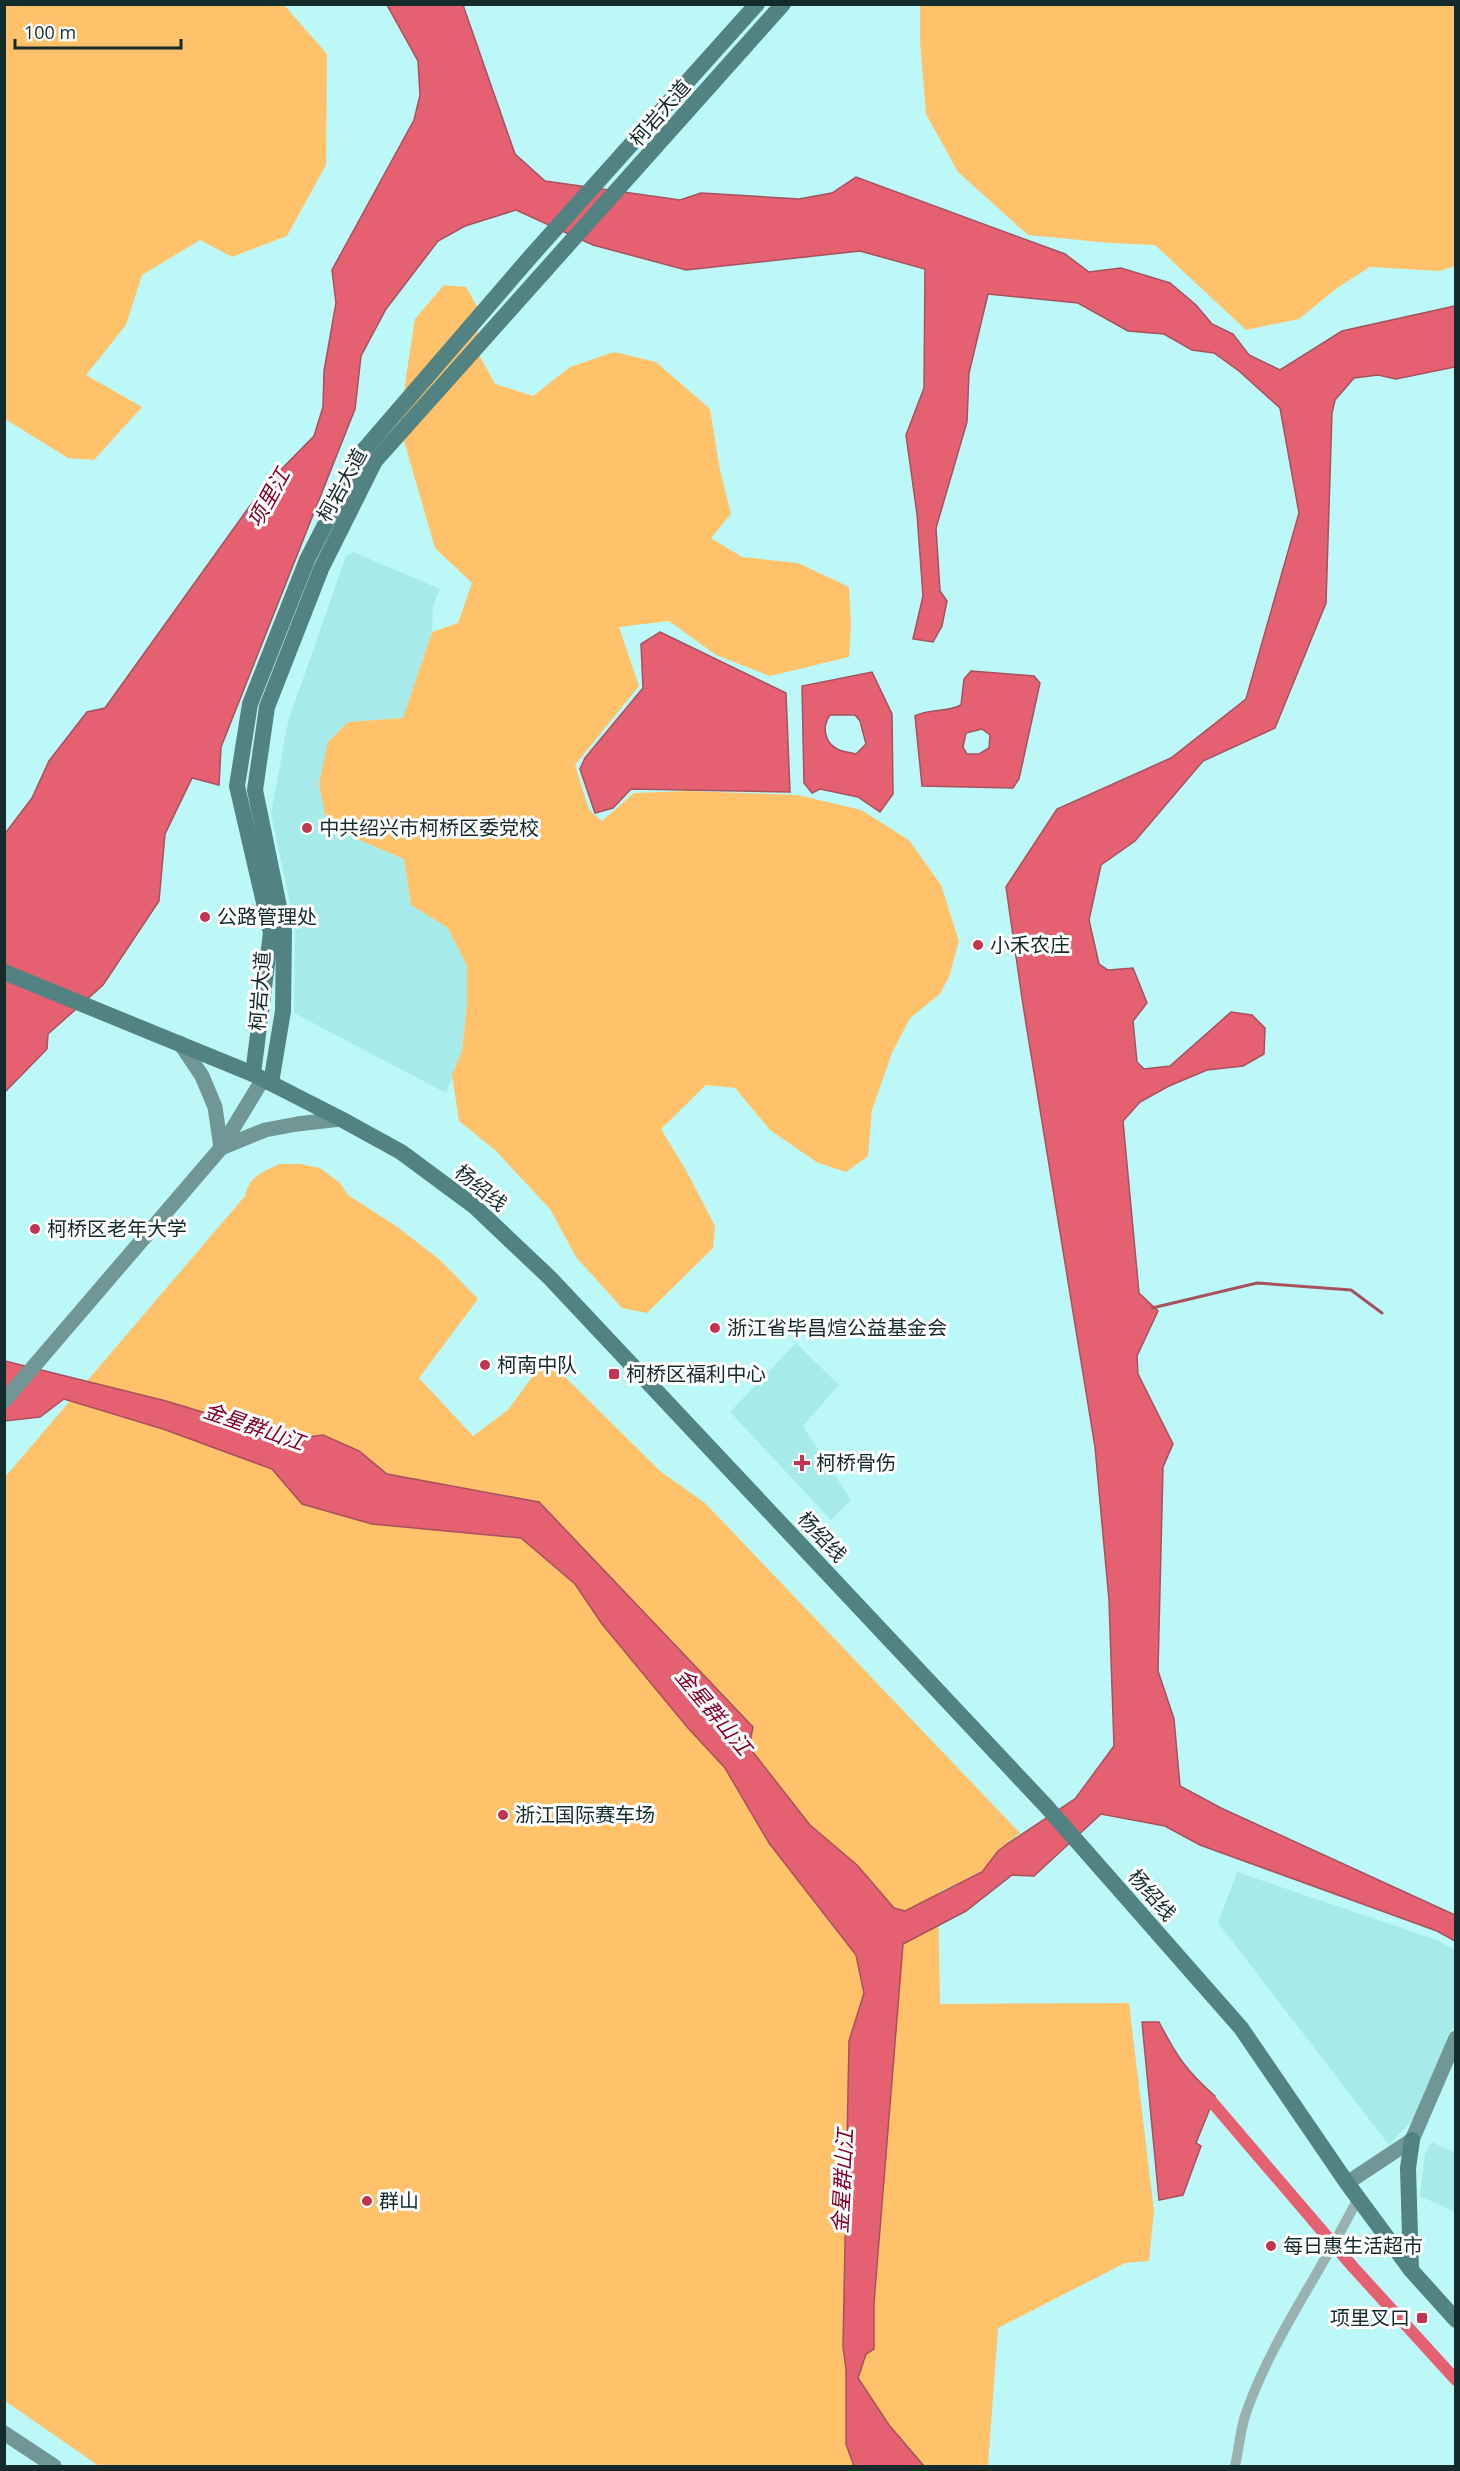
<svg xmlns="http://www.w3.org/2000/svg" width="1460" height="2471" font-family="'Open Sans','Noto Sans SC',sans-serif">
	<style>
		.built { fill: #a6ebea }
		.green { fill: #ffc26a }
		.water { fill: #e56172; stroke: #a6515d; stroke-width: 1.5; fill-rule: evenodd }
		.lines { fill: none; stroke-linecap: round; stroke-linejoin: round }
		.stream { stroke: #a6515d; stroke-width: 3 }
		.canal { stroke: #e56172; stroke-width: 12 }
		.street { stroke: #99b2b1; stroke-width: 10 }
		.secondary { stroke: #709695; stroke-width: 15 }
		.primary { stroke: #528281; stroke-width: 16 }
		.poi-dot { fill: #c4334f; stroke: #fff; stroke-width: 2 }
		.labels { text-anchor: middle; stroke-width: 6; stroke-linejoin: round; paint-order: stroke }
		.street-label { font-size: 20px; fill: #132b2b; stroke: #fff }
		.poi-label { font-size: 20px; fill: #132b2b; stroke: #fff; text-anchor: start }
		.water-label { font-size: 21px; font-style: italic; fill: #840029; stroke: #fff }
	</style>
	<rect width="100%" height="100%" fill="#bcf8f7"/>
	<!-- built -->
	<g class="built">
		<path d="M353 552 440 589 433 606 432 632 403 718 347 722 357 839 404 859 411 905 448 928 467 966V1005L462 1051 446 1093 294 1013 295 926 271 814 288 722 346 556Z"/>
		<path d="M796 1343 839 1385 803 1426 851 1500 831 1520 730 1412Z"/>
		<path d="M1237 1872 1437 1940 1455 1950V2022L1419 2113 1389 2145 1218 1923Z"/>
		<path d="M1432 2142 1455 2153V2212L1420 2196 1425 2154Z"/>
	</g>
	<!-- green -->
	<g class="green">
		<path d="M4 5H284L327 54 326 165 287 236 232 257 200 240 142 275 126 325 86 375 142 407 94 460 68 458 5 419Z"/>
		<path d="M920 5H1455V266L1439 271 1370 267 1337 288 1299 319 1246 330 1155 245 1110 243 1028 235 958 172 926 114 920 41Z"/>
		<path d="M444 285 466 287 478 308 477 351 495 384 533 396 570 367 614 352 656 362 710 409 720 470 731 514 711 538 742 557 798 563 849 587 851 625 849 657 770 676 716 655 669 621 619 627 639 686 575 765 589 810 602 821 634 793 688 791 798 795 861 810 909 840 941 885 959 941 949 977 940 994 910 1018 892 1053 872 1110 868 1156 846 1172 818 1163 770 1130 735 1088 706 1085 661 1129 687 1172 715 1226 713 1248 647 1313 622 1308 576 1257 550 1209 495 1150 459 1121 452 1075 462 1051 467 1005V966L448 928 411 905 404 859 357 839 326 818 319 784 328 742 348 722 403 718 432 632 458 623 472 583 435 548 400 427 406 377 415 319Z"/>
		<path d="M279 1164H300L320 1168 340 1183 348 1195 396 1226 440 1260 478 1299 419 1378 473 1436 508 1410 546 1358 660 1471 705 1503 1020 1833 997 1851 982 1872 938 1893 940 2004 1129 2003 1154 2211 1149 2261 1125 2263 998 2328 988 2466H99L5 2401V1477L245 1196C249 1176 261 1173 279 1164Z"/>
	</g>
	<!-- water -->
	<g class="water">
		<path d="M387 5H463L515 154 545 181 680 200 701 193 799 199 832 193 856 177 1065 254 1089 272 1121 268 1170 283 1196 305 1212 324 1233 334 1249 355 1280 370 1342 331 1455 306V367L1396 379 1378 375 1354 378 1335 400 1332 413 1326 603 1275 728 1203 761 1135 841 1101 865 1089 920 1099 964 1108 970 1133 968 1147 1003 1133 1021 1137 1062 1144 1069 1170 1066 1231 1012 1252 1015 1265 1028 1264 1054 1243 1066 1207 1070 1169 1086 1140 1102 1123 1121 1139 1293 1158 1311 1137 1356 1138 1374 1173 1444 1163 1467 1158 1671 1174 1719 1180 1786 1221 1808 1455 1915V1941L1437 1931 1200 1845 1165 1826 1101 1814 1034 1876 1012 1875 966 1911 903 1944 874 2303V2349L866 2354 858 2378 889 2425 924 2466H854L846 2444V2369L843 2347 849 2041 864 1993 856 1955 769 1843 725 1768 688 1728 602 1624 575 1584 521 1538 372 1524 302 1504 272 1469 163 1429 64 1399 40 1417 5 1421V1361L166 1401 292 1439 323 1435 359 1451 387 1474 539 1502 753 1727 749 1747 810 1825 857 1865 894 1908 905 1911 982 1872 998 1851 1007 1844 1075 1799 1114 1746 1109 1600 1095 1447 1023 1005 1006 887 1057 809 1171 758 1246 699 1299 513 1280 408 1239 371 1214 353 1192 350 1164 334 1128 331 1078 303 988 294 969 373 967 422 936 528 940 591 947 601 942 626 933 642 913 639 923 596 917 514 906 435 924 388 925 269 860 251 686 270 593 245 516 210 465 226 438 241 386 309 361 356 355 409 221 747 219 785 192 778 165 834 159 901 103 985 48 1034 47 1049 5 1092 4 835 32 798 49 761 87 712 105 708 262 489 314 436 323 407 324 371 336 303 332 270 414 120 420 95 418 61Z"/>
		<path d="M660 632 786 693 790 792 631 789 613 808 595 813 580 769 585 758 643 688 641 644Z"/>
		<path d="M971 671 1034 676 1040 683 1019 779 1013 788 922 786 915 716C929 708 947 713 961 705L964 679ZM982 729 990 735 989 748 979 754H967L963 747 966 733Z"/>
		<path d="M872 672 892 714 893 794 880 812 858 797 820 789 812 793 804 783 802 686ZM830 715H855L860 721 866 744 856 754C850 752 842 752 837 749 824 742 822 726 830 715Z"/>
		<path d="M1142 2022H1159C1176 2055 1186 2071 1215 2096L1196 2143 1201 2146 1183 2195 1159 2200Z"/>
	</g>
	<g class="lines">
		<!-- stream -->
		<path class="stream" d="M1152 1308 1257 1283 1351 1290 1382 1313"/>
		<!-- canal -->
		<path class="canal" d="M1212 2102 1353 2267 1456 2380"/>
		<!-- street -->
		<path class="street" d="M1235 2466C1239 2449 1240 2430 1246 2413 1273 2336 1323 2270 1358 2198"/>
		<!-- secondary -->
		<g class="secondary">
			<path d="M180 1043 202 1076 215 1107 221 1148"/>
			<path d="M221 1148 265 1130 297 1124 341 1119"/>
			<path d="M4 1401 221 1148 263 1079"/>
			<path d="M1347 2183 1412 2140 1456 2038"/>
			<path d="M4 2433 54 2466"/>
		</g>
		<!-- primary -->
		<g class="primary">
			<path d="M4 972 253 1074 341 1119 401 1152 474 1206 550 1278 1046 1806 1241 2028 1347 2183 1411 2270 1456 2320"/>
			<path d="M253 1074 271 933 237 786 250 704 307 560 363 451 532 255 757 4"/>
			<path d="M271 1083 283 1011 284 931 255 790 267 707 321 569 375 461 783 4"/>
			<path d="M1411 2270 1408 2168 1412 2140"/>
		</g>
	</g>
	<!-- markers -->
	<g class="poi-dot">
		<circle cx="307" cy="828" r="6"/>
		<circle cx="205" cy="917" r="6"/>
		<circle cx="978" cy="945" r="6"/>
		<circle cx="35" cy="1229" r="6"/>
		<circle cx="715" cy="1328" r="6"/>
		<circle cx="485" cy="1365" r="6"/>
		<rect x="608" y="1368" width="12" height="12" rx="3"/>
		<path d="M799 1454h6v6h6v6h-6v6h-6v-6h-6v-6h6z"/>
		<circle cx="503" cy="1815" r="6"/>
		<circle cx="367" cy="2201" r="6"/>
		<circle cx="1271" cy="2246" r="6"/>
		<rect x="1416" y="2312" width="12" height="12" rx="3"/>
	</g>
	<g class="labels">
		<!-- street labels -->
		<g class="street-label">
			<text transform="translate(660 113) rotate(-49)" y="7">柯岩大道</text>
			<text transform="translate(342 485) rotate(-61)" y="7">柯岩大道</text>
			<text transform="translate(260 991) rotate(-86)" y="7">柯岩大道</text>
			<text transform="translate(481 1188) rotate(39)" y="7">杨绍线</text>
			<text transform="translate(822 1537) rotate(47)" y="7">杨绍线</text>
			<text transform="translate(1152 1895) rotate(49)" y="7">杨绍线</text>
		</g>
		<!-- poi labels -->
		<g class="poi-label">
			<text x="319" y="835">中共绍兴市柯桥区委党校</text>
			<text x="217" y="924">公路管理处</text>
			<text x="990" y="952">小禾农庄</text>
			<text x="47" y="1236">柯桥区老年大学</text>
			<text x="727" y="1335">浙江省毕昌煊公益基金会</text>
			<text x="497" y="1372">柯南中队</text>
			<text x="626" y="1381">柯桥区福利中心</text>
			<text x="816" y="1470">柯桥骨伤</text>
			<text x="515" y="1822">浙江国际赛车场</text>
			<text x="379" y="2208">群山</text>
			<text x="1283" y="2253">每日惠生活超市</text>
			<text x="1410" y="2325" text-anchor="end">项里叉口</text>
		</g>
		<!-- water labels -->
		<g class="water-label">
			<text transform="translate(269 498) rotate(-61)" y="7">项里江</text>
			<text transform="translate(254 1427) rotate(19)" y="7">金星群山江</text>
			<text transform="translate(713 1712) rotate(50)" y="7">金星群山江</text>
			<text transform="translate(843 2181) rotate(-87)" y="7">金星群山江</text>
		</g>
	</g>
	<!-- border -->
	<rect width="1460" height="2471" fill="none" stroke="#132b2b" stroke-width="12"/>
	<!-- scale -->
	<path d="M15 39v9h166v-9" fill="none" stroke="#132b2b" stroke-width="3"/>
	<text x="24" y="39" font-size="18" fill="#132b2b" stroke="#ffffff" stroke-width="4.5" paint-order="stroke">100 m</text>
</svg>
